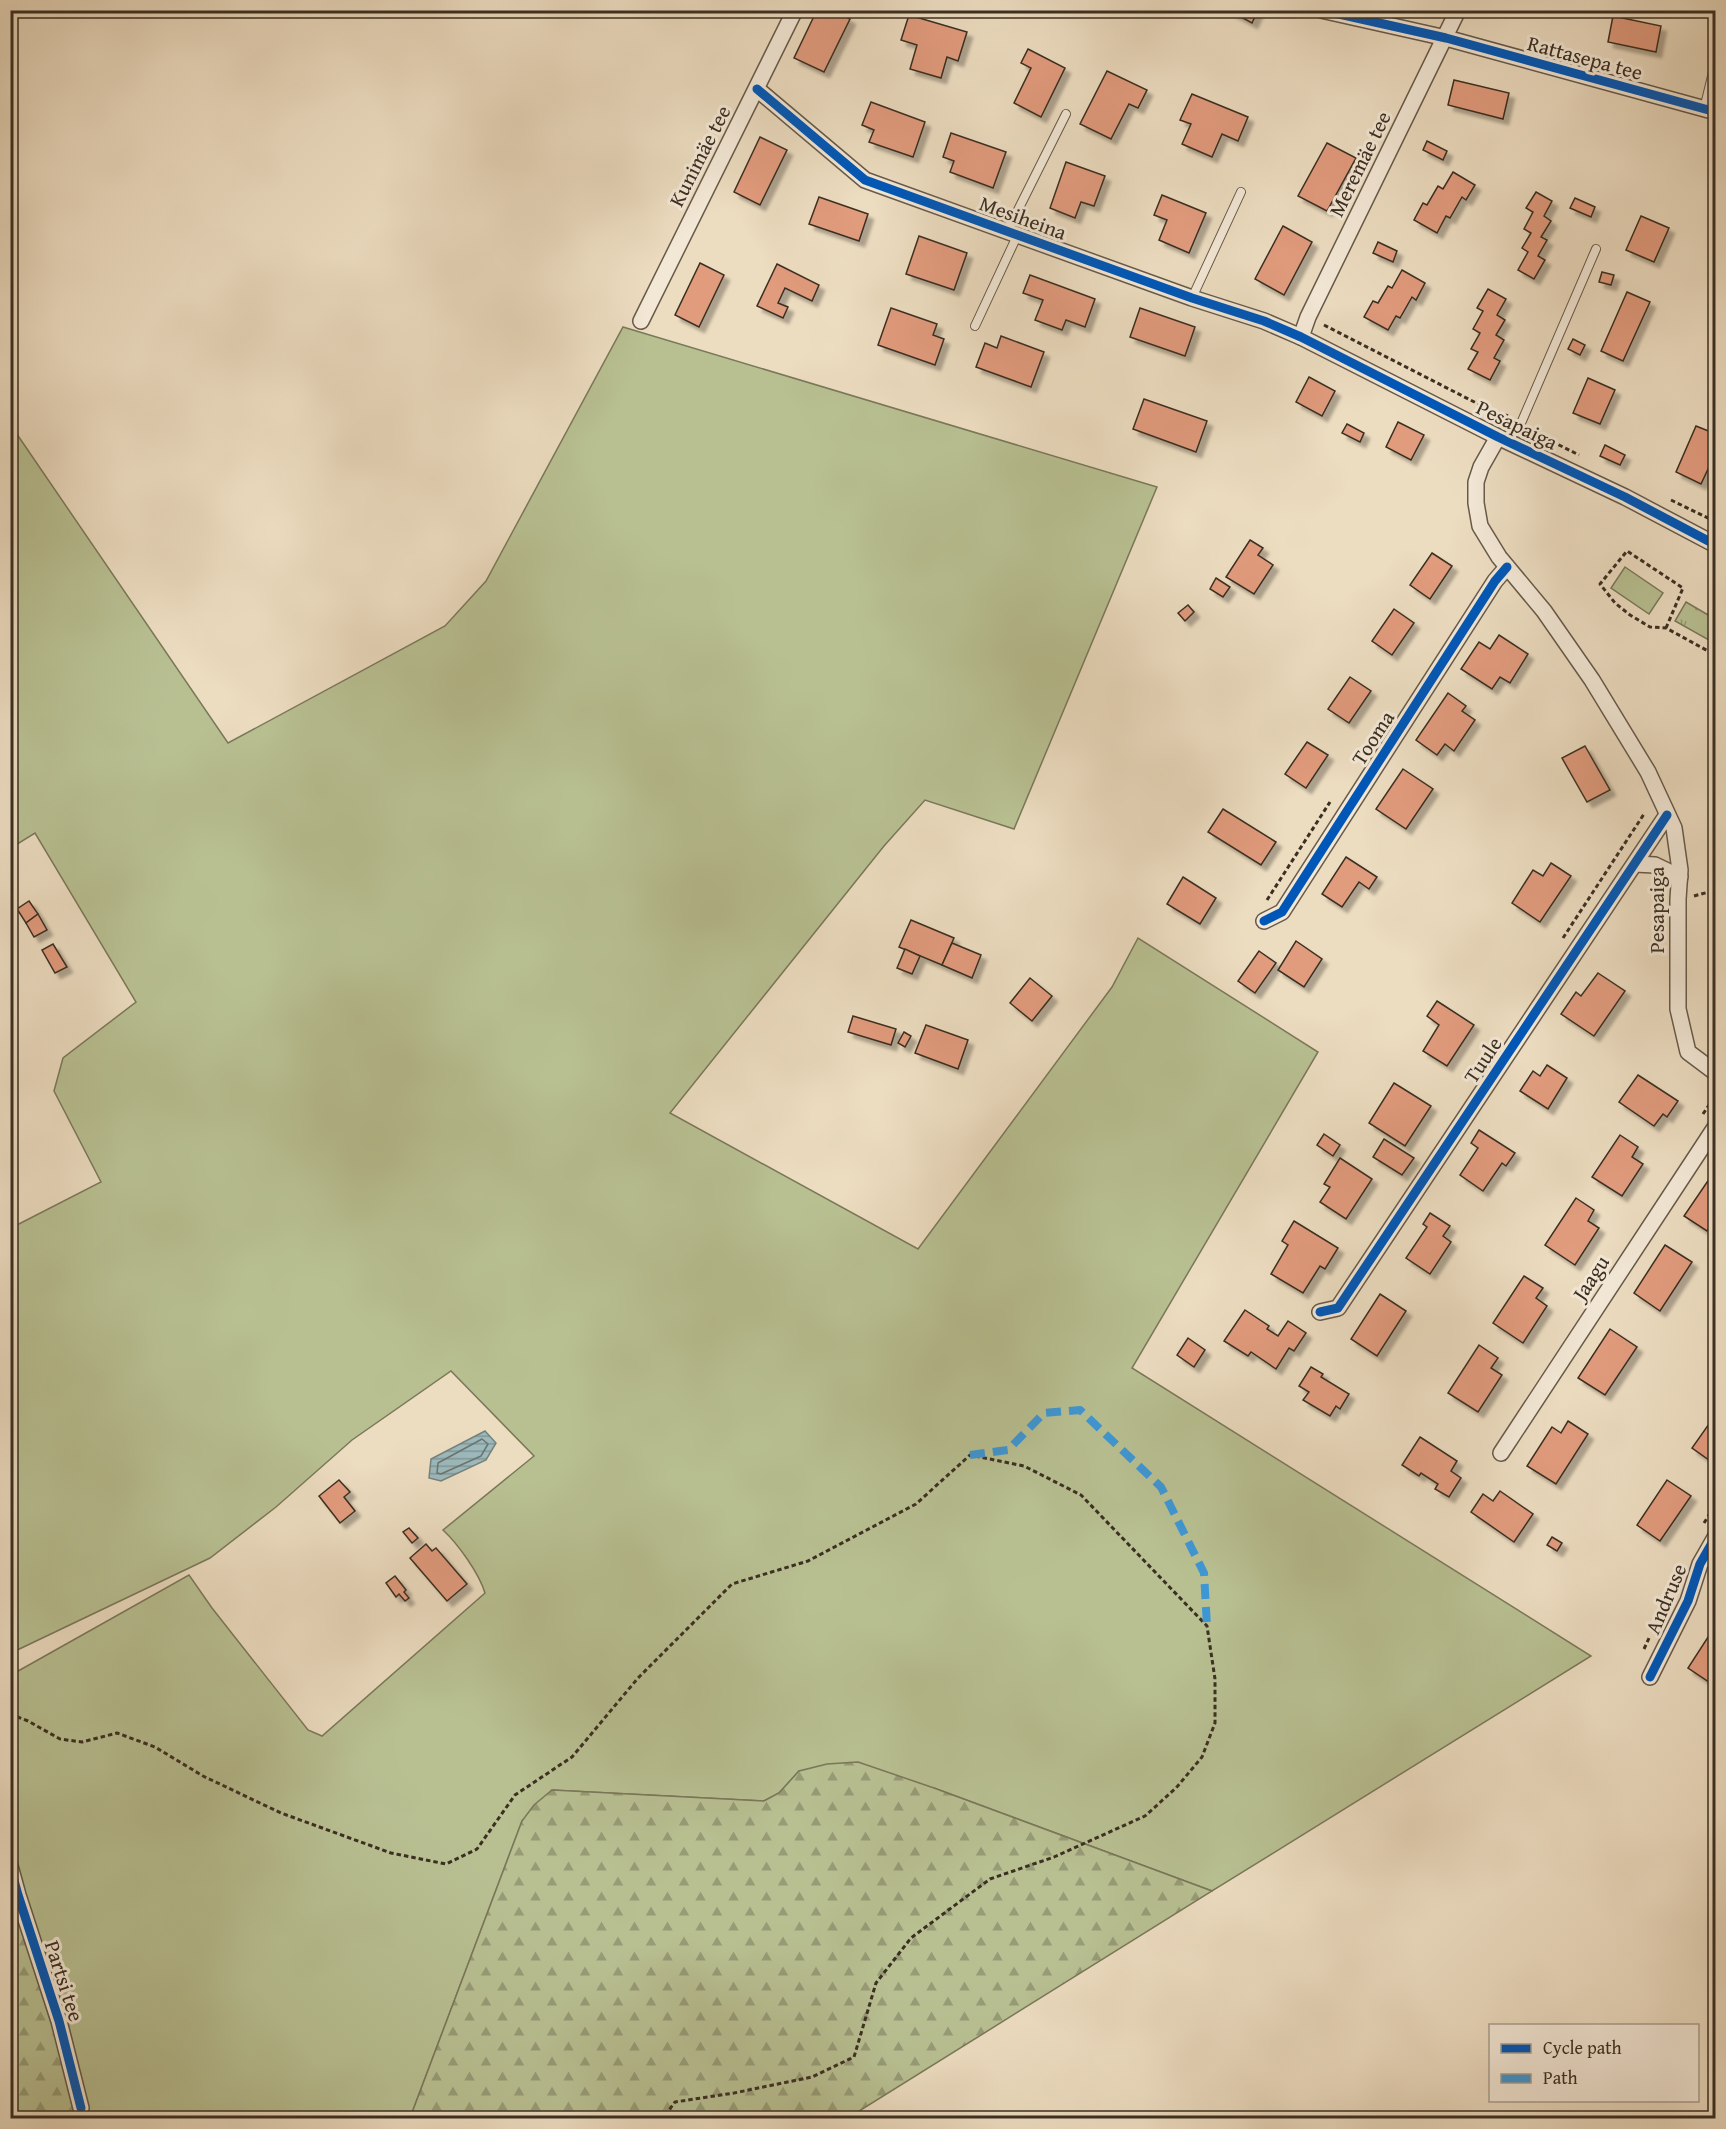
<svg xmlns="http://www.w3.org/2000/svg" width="1726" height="2129" font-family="'Gentium Book Plus',serif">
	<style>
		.green { fill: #b8c092; stroke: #7a785a; stroke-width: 1.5 }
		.forest { fill: url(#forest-firs); stroke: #7a785a; stroke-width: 1.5 }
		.park { fill: url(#park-tufts); stroke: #7a785a; stroke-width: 1.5 }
		.water { fill: url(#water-rules); stroke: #75827e; stroke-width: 1.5 }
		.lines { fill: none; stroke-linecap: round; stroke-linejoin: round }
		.shore { stroke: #6c746f; stroke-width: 1.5 }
		.building { fill: #e19b7d; stroke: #3b2f22; stroke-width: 1.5; filter: url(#shadow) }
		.service-casing { stroke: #675a4a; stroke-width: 10 }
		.minor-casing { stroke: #675a4a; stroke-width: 18 }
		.path { stroke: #3b2f22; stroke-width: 3; stroke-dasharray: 4.5 3; stroke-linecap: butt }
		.service { stroke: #f3e8d6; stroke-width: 8 }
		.minor { stroke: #f3e8d6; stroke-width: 15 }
		.quiet { stroke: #3e97d5; stroke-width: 8; stroke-dasharray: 15 8; stroke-linecap: butt }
		.cycleway-casing { stroke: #f3e8d6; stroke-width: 13 }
		.cycleway { stroke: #0057b8; stroke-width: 9 }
		.labels { text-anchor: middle; stroke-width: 6; stroke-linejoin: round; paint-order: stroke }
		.street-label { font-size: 21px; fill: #3b2f22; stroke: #f3e8d6 }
	</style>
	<defs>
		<pattern id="forest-firs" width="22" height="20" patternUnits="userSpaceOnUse" patternTransform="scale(1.5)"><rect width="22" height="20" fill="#b8c092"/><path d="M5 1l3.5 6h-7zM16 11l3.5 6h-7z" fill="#979c77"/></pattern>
		<pattern id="park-tufts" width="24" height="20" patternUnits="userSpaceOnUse" patternTransform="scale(1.5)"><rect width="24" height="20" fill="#b8c092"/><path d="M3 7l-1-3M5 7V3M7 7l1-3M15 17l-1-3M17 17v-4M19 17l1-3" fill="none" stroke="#979c77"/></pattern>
		<pattern id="water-rules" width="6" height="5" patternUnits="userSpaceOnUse" patternTransform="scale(1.5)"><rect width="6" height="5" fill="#9cb9bc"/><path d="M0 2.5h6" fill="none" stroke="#809798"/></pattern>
		<filter id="shadow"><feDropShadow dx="5.5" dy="5.5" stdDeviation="1.5" flood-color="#0004"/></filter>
	</defs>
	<rect width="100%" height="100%" fill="#ecdcc0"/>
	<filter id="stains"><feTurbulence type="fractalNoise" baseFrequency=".00333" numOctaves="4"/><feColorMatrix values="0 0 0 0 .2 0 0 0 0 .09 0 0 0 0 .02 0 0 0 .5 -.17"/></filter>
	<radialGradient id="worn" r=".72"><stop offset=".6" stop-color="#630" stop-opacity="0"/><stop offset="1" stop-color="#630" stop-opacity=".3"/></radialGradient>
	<!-- green -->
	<g class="green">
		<path d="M623 327 1157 487 1014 829 925 800 884 846 670 1113 918 1249 1112 987 1138 938 1318 1052 1132 1368 1591 1656 1212 1891 934 1788 799 1771 779 1793 764 1801 552 1790 522 1821 410 2118H91L68 2024 25 1896 11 1837V1675L189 1575 212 1608 308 1730 322 1736 485 1593C479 1573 458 1544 443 1530L534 1456 451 1371 352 1440 276 1507 210 1558 11 1653V1228L101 1182 54 1091 63 1058 136 1002 35 833 11 848 10 424 228 743 445 626 486 581Z"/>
		<path d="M1625 567 1663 593 1649 614 1611 588Z"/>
	</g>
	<!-- forest -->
	<g class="forest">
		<path d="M858 1762 934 1788 1212 1891 848 2118H410L522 1821 534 1805 552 1790 764 1801 779 1793 799 1771 827 1764Z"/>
		<path d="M10 1891 59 2048 77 2118H11Z"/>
	</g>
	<!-- park -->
	<path class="park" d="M1686 602 1715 619V640L1714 643 1675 621Z"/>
	<!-- water -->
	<path class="water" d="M485 1431 496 1443 486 1460 441 1481 429 1478 431 1459Z"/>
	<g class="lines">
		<!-- shore -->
		<path class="shore" d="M482 1439 488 1444 481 1456 441 1474 437 1473 438 1463Z"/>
	</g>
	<!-- building -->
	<g class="building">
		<path d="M817 10H833L850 19 824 72 794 58Z"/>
		<path d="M1228 10H1258L1252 23Z"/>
		<path d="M909 15 967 32 958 61 947 57 941 78 910 69 917 45 901 40Z"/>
		<path d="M1613 16 1661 26 1656 52 1608 42Z"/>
		<path d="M1028 49 1065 68 1041 117 1014 103 1031 68 1021 63Z"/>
		<path d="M1107 71 1147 90 1138 108 1129 104 1111 139 1080 124Z"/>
		<path d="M1454 80 1509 93 1503 119 1448 105Z"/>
		<path d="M1192 94 1248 117 1238 141 1222 134 1212 157 1182 144 1191 124 1180 120Z"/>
		<path d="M871 102 925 122 913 157 869 142 874 130 862 125Z"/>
		<path d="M951 133 1006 152 993 188 950 172 954 161 943 157Z"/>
		<path d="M760 137 787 150 760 205 734 192Z"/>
		<path d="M1427 141 1447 151 1443 160 1423 150Z"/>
		<path d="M1327 143 1356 158 1327 211 1298 196Z"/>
		<path d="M1066 162 1105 176 1094 206 1081 202 1075 218 1050 208Z"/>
		<path d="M1453 172 1475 185 1466 200 1462 197 1450 218 1446 216 1437 233 1414 220 1423 203 1427 205 1438 186 1443 189Z"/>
		<path d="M1536 192 1552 201 1544 216 1551 221 1541 237 1547 240 1538 256 1545 260 1534 279 1518 270 1528 252 1522 248 1531 233 1524 229 1533 212 1526 208Z"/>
		<path d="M1162 195 1206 213 1189 253 1159 240 1167 220 1154 215Z"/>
		<path d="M819 197 868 214 859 241 809 224Z"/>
		<path d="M1575 198 1595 207 1591 217 1570 208Z"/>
		<path d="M1641 216 1669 228 1654 262 1626 250Z"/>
		<path d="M1283 226 1312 242 1284 295 1255 279Z"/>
		<path d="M919 236 967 253 954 290 906 274Z"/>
		<path d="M1378 242 1397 251 1393 262 1373 253Z"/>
		<path d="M700 263 724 275 699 327 675 315Z"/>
		<path d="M777 264 819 285 812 301 785 288 778 303 788 307 783 318 757 306Z"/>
		<path d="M1402 270 1425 283 1416 300 1412 297 1400 318 1396 316 1388 330 1364 317 1373 301 1378 303 1388 286 1392 288Z"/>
		<path d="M1602 272 1614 275 1611 285 1599 282Z"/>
		<path d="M1030 275 1095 299 1085 327 1066 320 1062 330 1035 320 1043 300 1023 293Z"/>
		<path d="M1488 289 1506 299 1497 315 1505 320 1496 335 1504 340 1494 358 1500 361 1490 380 1468 369 1478 352 1471 349 1480 333 1473 329 1483 311 1477 308Z"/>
		<path d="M1627 292 1650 302 1623 361 1601 351Z"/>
		<path d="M891 308 937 324 933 335 944 339 935 365 878 345Z"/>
		<path d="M1140 308 1195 327 1185 356 1130 337Z"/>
		<path d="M1001 336 1044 352 1031 387 976 367 985 343 997 348Z"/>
		<path d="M1573 339 1585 345 1580 355 1568 349Z"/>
		<path d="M1309 377 1335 391 1322 416 1296 402Z"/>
		<path d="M1588 378 1615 390 1600 424 1573 413Z"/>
		<path d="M1144 399 1207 421 1196 452 1133 429Z"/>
		<path d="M1398 422 1424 435 1411 460 1386 447Z"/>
		<path d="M1347 424 1364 433 1360 442 1342 433Z"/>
		<path d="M1696 426 1716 434V452L1701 484 1676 472Z"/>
		<path d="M1605 445 1625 455 1620 465 1600 456Z"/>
		<path d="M1250 540 1263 548 1258 555 1273 565 1254 594 1226 577Z"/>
		<path d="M1432 553 1452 566 1430 599 1410 585Z"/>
		<path d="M1216 578 1230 587 1223 597 1210 589Z"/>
		<path d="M1188 605 1194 612 1185 621 1178 613Z"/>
		<path d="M1394 609 1414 623 1392 655 1372 641Z"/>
		<path d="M1499 635 1528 654 1510 683 1500 677 1492 689 1461 669 1479 642 1490 649Z"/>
		<path d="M1350 677 1371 691 1349 723 1328 709Z"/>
		<path d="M1448 693 1466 706 1462 711 1475 720 1454 751 1445 744 1437 755 1416 740Z"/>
		<path d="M1307 742 1328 755 1306 788 1285 774Z"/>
		<path d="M1585 746 1610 790 1587 802 1562 758Z"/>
		<path d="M1403 769 1433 789 1406 829 1376 809Z"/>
		<path d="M1223 809 1276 842 1261 865 1208 832Z"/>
		<path d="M1346 857 1377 877 1369 889 1359 882 1342 907 1322 894Z"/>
		<path d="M1551 863 1571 876 1540 922 1512 903 1533 870 1543 876Z"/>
		<path d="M1183 877 1216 898 1200 924 1167 904Z"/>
		<path d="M29 901 38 914 26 923 17 909Z"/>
		<path d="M38 914 47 930 34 937 26 923Z"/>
		<path d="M911 920 954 938 942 965 899 947Z"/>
		<path d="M1296 941 1322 959 1304 987 1278 970Z"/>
		<path d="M952 943 981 955 972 978 942 965Z"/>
		<path d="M53 944 67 967 55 973 42 950Z"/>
		<path d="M905 949 920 956 912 974 897 968Z"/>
		<path d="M1259 951 1276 963 1255 993 1238 981Z"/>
		<path d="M1598 973 1625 991 1594 1036 1561 1014 1576 992 1581 996Z"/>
		<path d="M1030 978 1052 996 1032 1021 1010 1003Z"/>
		<path d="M1437 1001 1474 1025 1447 1066 1423 1051 1439 1025 1427 1016Z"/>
		<path d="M853 1016 896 1029 891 1045 848 1032Z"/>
		<path d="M926 1025 968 1040 958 1069 915 1053Z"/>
		<path d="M904 1032 911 1036 905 1047 898 1043Z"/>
		<path d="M1547 1065 1567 1078 1548 1109 1520 1091 1533 1071 1540 1076Z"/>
		<path d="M1638 1075 1678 1101 1667 1117 1663 1114 1654 1126 1619 1102Z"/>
		<path d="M1394 1083 1431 1106 1405 1146 1369 1123Z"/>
		<path d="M1479 1130 1515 1153 1506 1166 1502 1163 1483 1191 1460 1175 1478 1148 1471 1143Z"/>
		<path d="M1324 1134 1340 1145 1333 1156 1317 1145Z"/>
		<path d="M1620 1135 1638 1147 1632 1157 1643 1164 1622 1196 1592 1177Z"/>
		<path d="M1384 1139 1414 1158 1402 1175 1373 1157Z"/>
		<path d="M1340 1158 1372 1179 1346 1219 1320 1202 1330 1187 1324 1184Z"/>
		<path d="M1716 1169V1219L1707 1231 1684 1216Z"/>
		<path d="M1576 1198 1594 1210 1588 1221 1599 1228 1575 1265 1545 1245Z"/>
		<path d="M1430 1213 1450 1226 1443 1236 1451 1242 1430 1274 1406 1258 1427 1227 1423 1224Z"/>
		<path d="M1294 1221 1338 1248 1325 1269 1320 1266 1303 1293 1271 1274 1288 1245 1282 1241Z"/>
		<path d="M1665 1245 1692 1262 1660 1311 1634 1293Z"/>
		<path d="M1524 1276 1543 1288 1536 1298 1547 1306 1523 1343 1493 1323Z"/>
		<path d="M1380 1294 1406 1311 1377 1356 1351 1339Z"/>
		<path d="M1245 1310 1269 1326 1267 1329 1278 1336 1288 1321 1306 1333 1294 1351 1289 1348 1276 1369 1251 1352 1248 1356 1224 1341Z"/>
		<path d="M1610 1329 1637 1347 1605 1395 1578 1378Z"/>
		<path d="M1188 1338 1205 1350 1194 1367 1177 1355Z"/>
		<path d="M1479 1345 1498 1358 1491 1368 1502 1375 1478 1412 1448 1393Z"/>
		<path d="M1311 1367 1323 1374 1321 1377 1349 1394 1340 1409 1336 1406 1330 1416 1303 1400 1309 1392 1299 1386Z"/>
		<path d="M1716 1414V1451L1709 1460 1692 1448Z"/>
		<path d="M1568 1421 1588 1434 1556 1484 1527 1466 1552 1427 1561 1433Z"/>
		<path d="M1420 1437 1457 1461 1451 1471 1461 1478 1449 1497 1435 1489 1438 1484 1421 1473 1419 1476 1402 1465Z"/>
		<path d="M339 1480 350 1492 344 1497 355 1511 340 1523 319 1496Z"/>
		<path d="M1667 1480 1691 1496 1660 1541 1637 1525Z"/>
		<path d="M1500 1491 1533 1514 1514 1542 1471 1512 1483 1494 1493 1501Z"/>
		<path d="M409 1528 418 1538 412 1543 403 1532Z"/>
		<path d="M1552 1537 1562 1543 1557 1551 1547 1545Z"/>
		<path d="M426 1544 432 1551 436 1548 467 1584 447 1601 410 1558Z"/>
		<path d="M395 1576 406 1590 404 1592 409 1598 405 1601 399 1594 396 1597 386 1583Z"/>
		<path d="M1710 1634 1716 1638 1715 1686 1688 1668Z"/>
	</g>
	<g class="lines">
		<defs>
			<g id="service">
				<path d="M1704 109 1716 60"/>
				<path d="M1007 232 1066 114"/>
				<path d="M1192 298 1241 192"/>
				<path d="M975 326 1017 236"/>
				<path d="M1506 441 1522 421 1596 249"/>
			</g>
			<g id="minor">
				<path d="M1321 10 1446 38 1716 112"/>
				<path d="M757 89 865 180 1192 298 1264 321 1301 337 1498 437 1625 497 1716 545"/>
				<path d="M641 321 795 10"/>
				<path d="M1301 337 1308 317 1458 10"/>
				<path d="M1498 437 1481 467 1476 482V503L1480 526 1499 557 1544 611 1592 680 1648 772 1674 828 1680 870 1678 899V1009L1688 1052 1716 1073"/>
				<path d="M1635 864 1655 865 1680 877"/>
				<path d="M1264 921 1282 912 1495 581 1507 567"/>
				<path d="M1320 1312 1338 1308 1667 815"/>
				<path d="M1501 1453 1716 1126"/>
				<path d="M1650 1677 1688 1601 1700 1564 1716 1536"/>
				<path d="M10 1866 18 1895 59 2021 81 2108"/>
			</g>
		</defs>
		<!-- service casing -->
		<use href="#service" class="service-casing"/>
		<!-- minor casing -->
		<use href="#minor" class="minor-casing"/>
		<!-- path -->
		<g class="path">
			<path d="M1324 325 1488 409 1508 416"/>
			<path d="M1533 429 1555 443 1579 455"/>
			<path d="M1671 500 1716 522"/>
			<path d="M1666 628 1683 588 1627 551 1600 584 1615 603 1630 615 1650 627 1666 628 1708 651 1716 652"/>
			<path d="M1694 896 1716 890"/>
			<path d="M1267 900 1330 802"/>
			<path d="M1563 938 1644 814"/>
			<path d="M1703 1114 1715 1096"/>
			<path d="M1704 1523 1716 1504"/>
			<path d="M1644 1649 1650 1636"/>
			<path d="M10 1714 28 1721 60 1739 82 1742 117 1733 155 1747 203 1776 281 1813 391 1853 446 1864 477 1849 515 1795 572 1757 638 1678 732 1584 808 1561 916 1504 970 1455 1024 1466 1081 1495 1207 1626 1215 1679V1723L1202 1757 1176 1788 1145 1816 1054 1857 990 1879 911 1938 876 1983 854 2057 812 2077 734 2093 675 2102 663 2118"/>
		</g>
		<!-- service -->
		<use href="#service" class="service"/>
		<!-- minor -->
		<use href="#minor" class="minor"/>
		<!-- quiet -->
		<path class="quiet" d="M970 1455 1008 1450 1044 1413 1080 1410 1161 1487 1204 1573 1207 1626"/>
		<defs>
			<g id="cycleway">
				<path d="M1321 10 1446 38 1716 112"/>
				<path d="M757 89 865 180 1192 298 1264 321 1301 337 1498 437 1625 497 1716 545"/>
				<path d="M1264 921 1282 912 1495 581 1507 567"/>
				<path d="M1320 1312 1338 1308 1667 815"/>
				<path d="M1650 1677 1688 1601 1700 1564 1716 1536"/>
				<path d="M10 1866 18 1895 59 2021 81 2108"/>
			</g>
		</defs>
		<!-- cycleway casing -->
		<use href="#cycleway" class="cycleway-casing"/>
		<!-- cycleway -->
		<use href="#cycleway" class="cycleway"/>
	</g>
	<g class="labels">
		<!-- street labels -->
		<g class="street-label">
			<text transform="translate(1585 58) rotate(15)" y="7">Rattasepa tee</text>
			<text transform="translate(700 156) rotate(-63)" y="7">Kunimäe tee</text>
			<text transform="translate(1360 164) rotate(-64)" y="7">Meremäe tee</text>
			<text transform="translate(1023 218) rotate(20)" y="7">Mesiheina</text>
			<text transform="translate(1517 425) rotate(26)" y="7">Pesapaiga</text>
			<text transform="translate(1373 738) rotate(-57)" y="7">Tooma</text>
			<text transform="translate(1657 910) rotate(-90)" y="7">Pesapaiga</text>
			<text transform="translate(1483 1060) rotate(-56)" y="7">Tuule</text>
			<text transform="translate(1591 1278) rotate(-57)" y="7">Jaagu</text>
			<text transform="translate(1666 1599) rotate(-67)" y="7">Andruse</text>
			<text transform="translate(64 1981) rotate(72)" y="7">Partsi tee</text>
		</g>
	</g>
	<!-- margin -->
	<rect width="1726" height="2129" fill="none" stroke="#ecdcc0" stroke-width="36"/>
	<rect x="12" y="12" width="1702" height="2105" fill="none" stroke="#3b2f22" stroke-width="3"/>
	<rect x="18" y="18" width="1690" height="2093" fill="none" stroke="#3b2f22" stroke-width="1.5"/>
	<!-- legend -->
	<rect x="1489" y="2024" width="210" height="78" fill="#f3e8d6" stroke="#a99e8e" stroke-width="1.5"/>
	<rect x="1501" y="2044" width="30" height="9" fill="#0057b8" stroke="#a99e8e" stroke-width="1.5"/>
	<text x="1543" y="2054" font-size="18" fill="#3b2f22">Cycle path</text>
	<rect x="1501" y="2074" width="30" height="9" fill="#3e97d5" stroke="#a99e8e" stroke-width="1.5"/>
	<text x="1543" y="2084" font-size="18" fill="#3b2f22">Path</text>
	<rect width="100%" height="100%" filter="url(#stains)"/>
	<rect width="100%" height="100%" fill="url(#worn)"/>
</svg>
